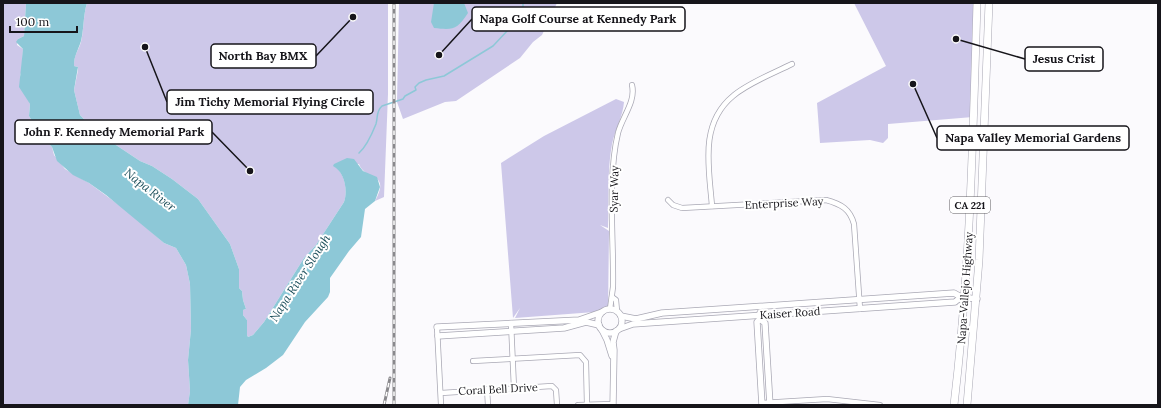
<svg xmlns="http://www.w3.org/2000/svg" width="1161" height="408" font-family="Lora,serif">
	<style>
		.green { fill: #cdc8e9 }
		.water { fill: #8dc8d7 }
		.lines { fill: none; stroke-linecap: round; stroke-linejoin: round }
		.stream { stroke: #8dc8d7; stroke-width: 1.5 }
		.minor-casing { stroke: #a9a8b4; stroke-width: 6 }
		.tertiary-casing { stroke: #a9a8b4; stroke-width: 7 }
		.primary-casing { stroke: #a9a8b4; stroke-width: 8 }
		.minor { stroke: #fff; stroke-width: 4.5 }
		.tertiary { stroke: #fff; stroke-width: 5.5 }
		.primary { stroke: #fff; stroke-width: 7 }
		.rail-casing { stroke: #89888c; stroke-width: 3 }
		.rail { stroke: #fff; stroke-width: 1.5; stroke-dasharray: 4.5; stroke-linecap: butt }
		.labels { text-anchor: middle; stroke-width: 4; stroke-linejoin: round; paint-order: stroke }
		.shield { fill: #fff; stroke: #5c5b5f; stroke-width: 1 }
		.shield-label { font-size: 10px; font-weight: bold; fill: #16151a }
		.street-label { font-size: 11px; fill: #16151a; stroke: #fff }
		.water-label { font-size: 12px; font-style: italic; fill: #1b4e5a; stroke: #fff }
		.leader { fill: none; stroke: #16151a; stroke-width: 1.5 }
		.callout-dot { fill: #16151a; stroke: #fff; stroke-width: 1.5 }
		.callout { fill: #fff; stroke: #16151a; stroke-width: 1.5 }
		.callout-label { font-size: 12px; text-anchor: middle; font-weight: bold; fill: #16151a }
	</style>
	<rect width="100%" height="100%" fill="#fbfafd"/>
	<!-- green -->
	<g class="green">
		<path d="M3 3H26L24 36 18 39 17 45 23 49 22 71 20 75 30 104 29 116 41 136 52 147 54 155 65 169 89 183 127 211 164 243 176 248 186 265 190 284 191 329 188 360 190 391 188 405H3Z"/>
		<path d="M87 3H388V94L384 197 375 201C391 171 366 182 359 164L336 167C345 175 348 191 344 202L316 245 304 258 264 322 253 335 248 337 247 335V320L243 315V310L246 309 243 300 242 291 239 288V269L230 244 198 199 172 179 152 166 140 161 95 131 80 115 74 90 78 70V67L74 66C74 54 78 52 81 42 84 29 83 16 87 3Z"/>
		<path d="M399 3H557L542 35 533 42 520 58 456 101 445 102 403 119 397 102Z"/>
		<path d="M854 3H977L973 117 888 124V138L883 143 870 140 820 143 817 103 886 66Z"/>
		<path d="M616 99 624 102C623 116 615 130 612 144 607 171 609 200 608 228L600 225 609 231 608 311 515 318 520 308 513 318 501 163 544 136Z"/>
	</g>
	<!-- water -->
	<g class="water">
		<path d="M26 3H87C83 16 84 29 81 41 78 51 74 55 74 66L78 67 74 90 80 115 95 131 140 161 152 166 172 179 198 199 230 244 239 269V288L242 291 243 300 246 309 243 310V315L247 320V335L248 337 253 335 264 322 304 258 316 245 344 202C348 191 345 172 333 166L334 164 347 158 354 159 363 171 377 177 380 187 375 201 365 209 361 237 349 251 330 278V292L328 297 305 322 283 355 266 368 246 380 240 387 238 405H188L190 391 188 360 191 329 190 284 186 265 176 248 164 243 106 195 89 183 73 175 57 161 52 147 41 136 29 116 30 104 19 87 23 49 16 42 18 39 24 36Z"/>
		<path d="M434 3H464L468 13C457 30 453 30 434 28L431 22Z"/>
	</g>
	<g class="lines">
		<!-- stream -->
		<path class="stream" d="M359 153C367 146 372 134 376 124 378 117 376 111 382 106L403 99 405 96 416 90 415 87 419 83 426 80 444 76 493 46 508 30 523 7V3"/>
		<defs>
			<g id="minor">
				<path d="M668 200 673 205 682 208 826 200C841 204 850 209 854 224L860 309"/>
				<path d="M712 206C709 168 699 124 733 96 748 83 774 73 792 64"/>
				<path d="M612 297 616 300 617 311"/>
				<path d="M610 309 613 287C614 240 607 179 618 133 622 117 636 102 632 85"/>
				<path d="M511 323 514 388"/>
				<path d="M437 327 441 405"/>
				<path d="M473 361 580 355 586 362 587 405"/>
				<path d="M487 389 488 405"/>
				<path d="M441 393 552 386 556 390 557 405"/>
				<path d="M762 403 827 399 880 405"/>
				<path d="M578 405 613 404"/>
			</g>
			<g id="tertiary">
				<circle cx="610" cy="321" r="12"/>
				<path d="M760 313V319L757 322 762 405"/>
				<path d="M621 316 636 319 662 313 954 293 961 297 977 299"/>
				<path d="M760 319 765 323 770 405"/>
				<path d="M437 327 579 320 602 312"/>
				<path d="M619 329 633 324 955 302 961 297"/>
				<path d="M602 330 607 340 612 356"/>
				<path d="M438 336 564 328 586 322 599 325"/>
				<path d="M613 405 614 350 613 342 616 331"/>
			</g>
			<g id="primary">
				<path d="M954 405C970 271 973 137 977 3"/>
				<path d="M967 405 979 260 989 3"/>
			</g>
		</defs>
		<!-- minor casing -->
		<use href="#minor" class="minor-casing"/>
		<!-- tertiary casing -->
		<use href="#tertiary" class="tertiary-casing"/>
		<!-- primary casing -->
		<use href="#primary" class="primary-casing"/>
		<!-- minor -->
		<use href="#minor" class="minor"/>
		<!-- tertiary -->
		<use href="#tertiary" class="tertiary"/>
		<!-- primary -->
		<use href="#primary" class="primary"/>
		<defs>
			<g id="rail">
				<path d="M384 405 390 378"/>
				<path d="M394 405V3"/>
			</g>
		</defs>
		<!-- rail casing -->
		<use href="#rail" class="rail-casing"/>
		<!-- rail -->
		<use href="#rail" class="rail"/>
	</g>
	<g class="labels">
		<!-- shield labels -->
		<rect class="shield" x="950" y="197" width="40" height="16" rx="3"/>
		<g class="shield-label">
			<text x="970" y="209">CA 221</text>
		</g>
		<!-- street labels -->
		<g class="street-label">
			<text transform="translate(614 189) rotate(-89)" y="4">Syar Way</text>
			<text transform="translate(784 203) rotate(-3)" y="4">Enterprise Way</text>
			<text transform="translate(965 288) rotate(-86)" y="4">Napa-Vallejo Highway</text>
			<text transform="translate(790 313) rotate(-4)" y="4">Kaiser Road</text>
			<text transform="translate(498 389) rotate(-3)" y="4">Coral Bell Drive</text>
		</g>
		<!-- water labels -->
		<g class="water-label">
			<text transform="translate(150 190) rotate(38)" y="4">Napa River</text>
			<text transform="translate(300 278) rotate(-57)" y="4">Napa River Slough</text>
		</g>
	</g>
	<!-- callouts -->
	<path class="leader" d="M439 55L472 19M353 17L316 56M956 39L1025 59M145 47L167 102M250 171L212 132M913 84L937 138"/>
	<g class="callout-dot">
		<circle cx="439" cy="55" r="4"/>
		<circle cx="353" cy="17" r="4"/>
		<circle cx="956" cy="39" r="4"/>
		<circle cx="145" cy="47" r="4"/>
		<circle cx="250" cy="171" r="4"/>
		<circle cx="913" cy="84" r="4"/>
	</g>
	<g class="callout">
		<rect x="472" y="7" width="213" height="24" rx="4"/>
		<rect x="211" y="44" width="105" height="24" rx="4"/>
		<rect x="1025" y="47" width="78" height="24" rx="4"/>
		<rect x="167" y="90" width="206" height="24" rx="4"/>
		<rect x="15" y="120" width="197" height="24" rx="4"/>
		<rect x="937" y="126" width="192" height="24" rx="4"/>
	</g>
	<g class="callout-label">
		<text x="578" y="23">Napa Golf Course at Kennedy Park</text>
		<text x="263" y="60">North Bay BMX</text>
		<text x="1064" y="63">Jesus Crist</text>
		<text x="270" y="106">Jim Tichy Memorial Flying Circle</text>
		<text x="114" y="136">John F. Kennedy Memorial Park</text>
		<text x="1033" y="142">Napa Valley Memorial Gardens</text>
	</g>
	<!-- border -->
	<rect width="1161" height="408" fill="none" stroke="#16151a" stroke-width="8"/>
	<!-- scale -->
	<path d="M10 26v6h67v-6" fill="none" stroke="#16151a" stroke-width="2"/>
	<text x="16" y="26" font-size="12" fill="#16151a" stroke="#ffffff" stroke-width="3" paint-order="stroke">100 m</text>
</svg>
